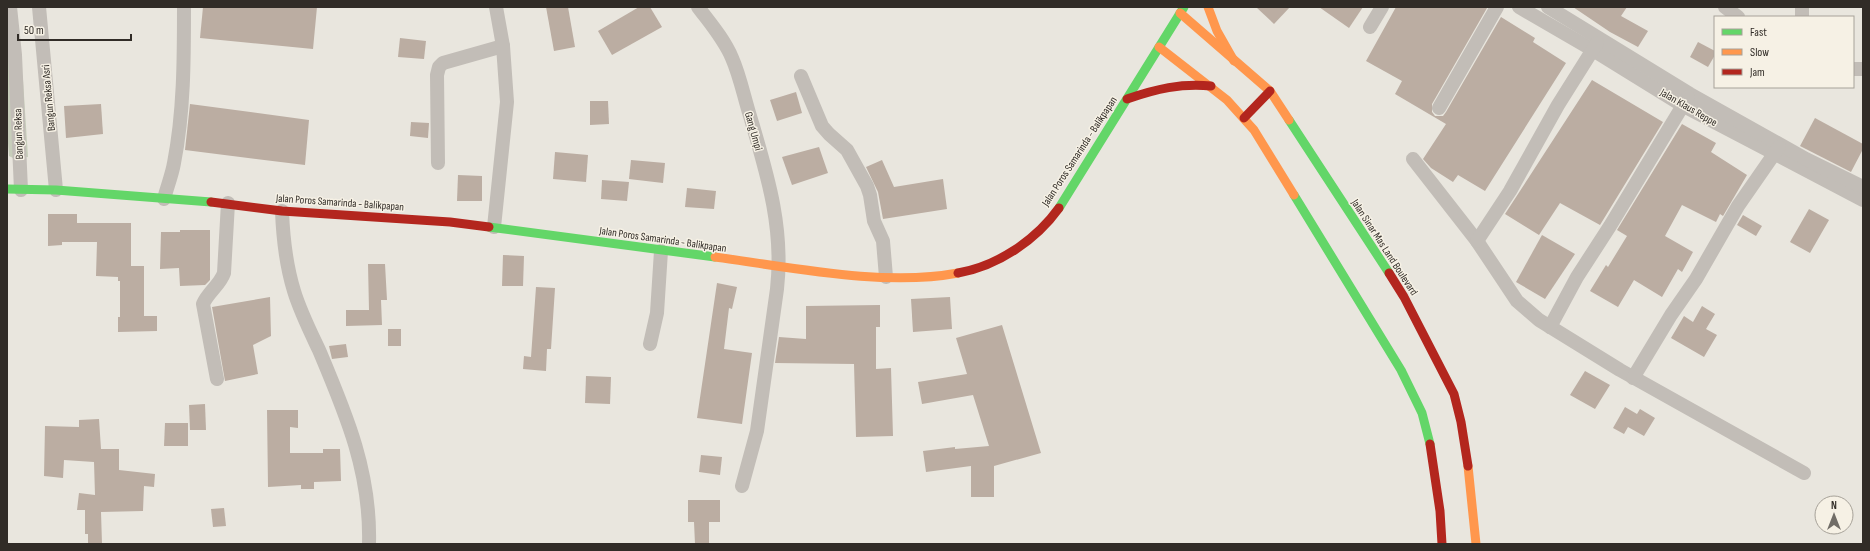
<svg xmlns="http://www.w3.org/2000/svg" width="1870" height="551" font-family="'Sofia Sans Condensed',sans-serif">
	<style>
		.green { fill: #c7ceba }
		.building { fill: #bbada2 }
		.lines { fill: none; stroke-linecap: round; stroke-linejoin: round }
		.street { stroke: #c2bdb7; stroke-width: 14 }
		.fast { stroke: #63d668; stroke-width: 9 }
		.slow { stroke: #ff974d; stroke-width: 9 }
		.jam { stroke: #b3261e; stroke-width: 9 }
		.labels { text-anchor: middle; stroke-width: 3; stroke-linejoin: round; paint-order: stroke }
		.street-label { font-size: 11px; fill: #312c27; stroke: #f6f1e5 }
	</style>
	<rect width="100%" height="100%" fill="#e9e6de"/>
	<!-- green -->
	<path class="green" d="M7 7 23 80 28 157 13 158 9 156 7 131Z"/>
	<!-- building -->
	<g class="building">
		<path d="M203 7H317L313 49 200 38Z"/>
		<path d="M546 7H568L575 47 554 51Z"/>
		<path d="M639 7H650L662 27 612 55 598 31Z"/>
		<path d="M1256 7H1290L1274 24Z"/>
		<path d="M1319 7H1363L1349 28Z"/>
		<path d="M1396 7 1487 8 1432 104V112L1435 116H1443L1446 112 1501 17 1535 38 1533 42 1566 63 1485 191 1458 175 1453 182 1431 168 1423 159 1446 124 1395 94 1402 81 1366 61Z"/>
		<path d="M1573 7H1627L1621 16 1648 31 1638 47 1610 32Z"/>
		<path d="M400 38 426 41 424 59 398 57Z"/>
		<path d="M1698 42 1715 51V55L1708 67 1690 57Z"/>
		<path d="M1592 80 1663 122 1600 225 1560 203 1539 235 1505 214Z"/>
		<path d="M796 92 802 113 777 121 770 100Z"/>
		<path d="M590 101H608L609 124 590 125Z"/>
		<path d="M101 104 103 134 66 138 64 106Z"/>
		<path d="M190 104 309 120 305 165 185 150Z"/>
		<path d="M1815 118 1863 144V149L1851 172 1800 146Z"/>
		<path d="M411 122 429 123 428 138 410 136Z"/>
		<path d="M1682 124 1716 143 1711 152 1747 175 1723 216 1720 214 1716 222 1682 205 1665 236 1693 252 1682 272 1678 269 1662 297 1634 280 1618 307 1590 291 1606 265 1608 267 1627 236 1617 230Z"/>
		<path d="M819 147 828 173 792 185 782 157Z"/>
		<path d="M555 152 588 155 586 182 553 179Z"/>
		<path d="M631 160 665 163 663 183 629 179Z"/>
		<path d="M882 160 894 187 943 179 947 209 883 219 878 192 866 167Z"/>
		<path d="M458 175 482 176V201H457Z"/>
		<path d="M602 180 629 182 627 201 601 199Z"/>
		<path d="M687 188 716 191 714 209 685 207Z"/>
		<path d="M1809 209 1829 220 1810 253 1790 242Z"/>
		<path d="M48 214H77V223H131V266H144V316H157V331L118 332V317H120V281H118V277L96 276 97 242H62V245L48 246Z"/>
		<path d="M1743 215 1762 226 1756 236 1737 225Z"/>
		<path d="M180 230H210V280L205 285 180 286 179 268 160 269 161 232H180Z"/>
		<path d="M1542 235 1575 254 1545 299 1516 282Z"/>
		<path d="M503 255 524 256 523 286H502Z"/>
		<path d="M368 264H385L387 300H381L382 325 346 326V310H369Z"/>
		<path d="M717 283 737 287 732 309 729 308 724 349 752 353 742 424 697 418Z"/>
		<path d="M536 287 555 288 551 349H547L546 371 523 369 524 356 531 357Z"/>
		<path d="M270 297 271 336 253 345 258 374 225 381 212 307Z"/>
		<path d="M950 297 952 329 913 332 911 299Z"/>
		<path d="M880 305V327H876V369L891 368 893 436 856 437 854 364 775 363 779 337 806 339V306Z"/>
		<path d="M1702 306 1715 314 1706 329 1717 335 1704 357 1671 338 1684 316 1693 322Z"/>
		<path d="M1002 325 1041 453 994 466V497H971V466L926 472 923 451 955 447V449L989 446 973 395 922 404 918 382 967 374 956 338Z"/>
		<rect x="388" y="329" width="13" height="17"/>
		<path d="M346 344 348 357 332 359 329 346Z"/>
		<path d="M1585 371 1610 385 1595 409 1570 395Z"/>
		<path d="M586 376 611 377 610 404 585 403Z"/>
		<path d="M205 404 206 430H190L189 405Z"/>
		<path d="M1625 407 1637 414 1640 409 1655 418 1644 436 1628 427 1624 434 1613 428Z"/>
		<path d="M267 410H298V428L290 427V453H323V449H340L341 481 314 482V489H301V485L268 487Z"/>
		<path d="M99 419 101 449H119V470L155 474 154 487 144 486 143 511 101 512 102 544H88V534H85V510H77L79 493 95 495 94 462 64 460 63 478 44 476 45 426 79 427V420Z"/>
		<path d="M165 423H188V446H164Z"/>
		<path d="M701 455 722 457 720 475 699 472Z"/>
		<path d="M688 500H720V522H709V544H695L694 522H688Z"/>
		<path d="M224 508 226 526 213 527 211 509Z"/>
	</g>
	<g class="lines">
		<!-- street -->
		<g class="street">
			<path d="M10 7 15 55 21 190"/>
			<path d="M39 7 56 190"/>
			<path d="M698 7C710 23 724 39 732 58 740 76 744 97 750 116 767 174 784 227 777 289L757 431 742 486"/>
			<path d="M1519 7 1593 50 1682 105 1863 200"/>
			<path d="M1548 7 1690 94 1806 159 1863 187"/>
			<path d="M1725 7 1738 17"/>
			<path d="M1802 17V7"/>
			<path d="M1370 27 1382 7"/>
			<path d="M1853 69H1863"/>
			<path d="M801 76 822 126 829 134 847 150 867 186 870 195 874 221 883 241 886 277"/>
			<path d="M1439 108 1497 7"/>
			<path d="M1413 159 1477 241 1517 301 1539 320 1620 370 1804 473"/>
			<path d="M438 163 437 75 439 67 443 63 503 46"/>
			<path d="M164 199C167 187 172 175 174 163 184 112 184 59 184 7"/>
			<path d="M282 211C283 238 286 265 294 291 300 311 310 331 319 350 346 414 371 472 369 544"/>
			<path d="M494 227 507 102 503 46 496 7"/>
			<path d="M1477 241 1510 191 1558 105 1597 43"/>
			<path d="M1550 327 1577 277 1610 226 1688 97"/>
			<path d="M650 344 657 313 661 251"/>
			<path d="M1633 378 1671 315 1696 279 1738 206 1779 147"/>
			<path d="M217 379 203 304C208 292 220 285 224 273L228 203"/>
		</g>
		<!-- fast -->
		<g class="fast">
			<path d="M1289 120 1389 273"/>
			<path d="M7 189 56 190 211 202"/>
			<path d="M1294 195 1401 370 1422 413 1430 444"/>
			<path d="M1059 208 1184 7"/>
			<path d="M489 227 715 257"/>
		</g>
		<!-- slow -->
		<g class="slow">
			<path d="M1208 7 1217 31 1234 61"/>
			<path d="M1180 13 1270 91 1289 120"/>
			<path d="M1159 47 1227 100 1254 130 1294 195"/>
			<path d="M715 257C790 267 884 287 958 273"/>
			<path d="M1468 466 1476 544"/>
		</g>
		<!-- jam -->
		<g class="jam">
			<path d="M1127 99C1156 89 1181 83 1211 86"/>
			<path d="M1244 118 1270 91"/>
			<path d="M211 202 282 211 450 222 489 227"/>
			<path d="M958 273C998 266 1036 240 1059 208"/>
			<path d="M1389 273 1404 297 1454 394 1461 422 1468 466"/>
			<path d="M1430 444 1440 511 1442 544"/>
		</g>
	</g>
	<g class="labels">
		<!-- street labels -->
		<g class="street-label">
			<text transform="translate(48 98) rotate(-95)" y="4">Bangun Reksa Asri</text>
			<text transform="translate(1689 107) rotate(30)" y="4">Jalan Klaus Reppe</text>
			<text transform="translate(754 131) rotate(74)" y="4">Gang Umpi</text>
			<text transform="translate(18 134) rotate(-92)" y="4">Bangun Reksa</text>
			<text transform="translate(1079 151) rotate(-57)" y="4">Jalan Poros Samarinda - Balikpapan</text>
			<text transform="translate(340 202) rotate(4)" y="4">Jalan Poros Samarinda - Balikpapan</text>
			<text transform="translate(663 239) rotate(8)" y="4">Jalan Poros Samarinda - Balikpapan</text>
			<text transform="translate(1385 247) rotate(57)" y="4">Jalan Sinar Mas Land Boulevard</text>
		</g>
	</g>
	<!-- border -->
	<rect width="1870" height="551" fill="none" stroke="#312c27" stroke-width="16"/>
	<!-- legend -->
	<rect x="1714" y="16" width="140" height="72" fill="#f6f1e5" stroke="#a7a299"/>
	<rect x="1722" y="29" width="20" height="6" fill="#63d668" stroke="#a7a299"/>
	<text x="1750" y="36" font-size="12" fill="#312c27">Fast</text>
	<rect x="1722" y="49" width="20" height="6" fill="#ff974d" stroke="#a7a299"/>
	<text x="1750" y="56" font-size="12" fill="#312c27">Slow</text>
	<rect x="1722" y="69" width="20" height="6" fill="#b3261e" stroke="#a7a299"/>
	<text x="1750" y="76" font-size="12" fill="#312c27">Jam</text>
	<!-- north arrow -->
	<g transform="translate(1834 515)"><circle r="19" fill="#f6f1e5" stroke="#a7a299"/>
	<path d="M0-3L7 15L0 10L-7 15Z" fill="#716d67"/>
	<text y="-6" font-size="11" font-weight="bold" text-anchor="middle" fill="#312c27">N</text>
	</g>
	<!-- scale -->
	<path d="M18 34v6h113v-6" fill="none" stroke="#312c27" stroke-width="2"/>
	<text x="24" y="34" font-size="12" fill="#312c27" stroke="#f6f1e5" stroke-width="3" paint-order="stroke">50 m</text>
</svg>
